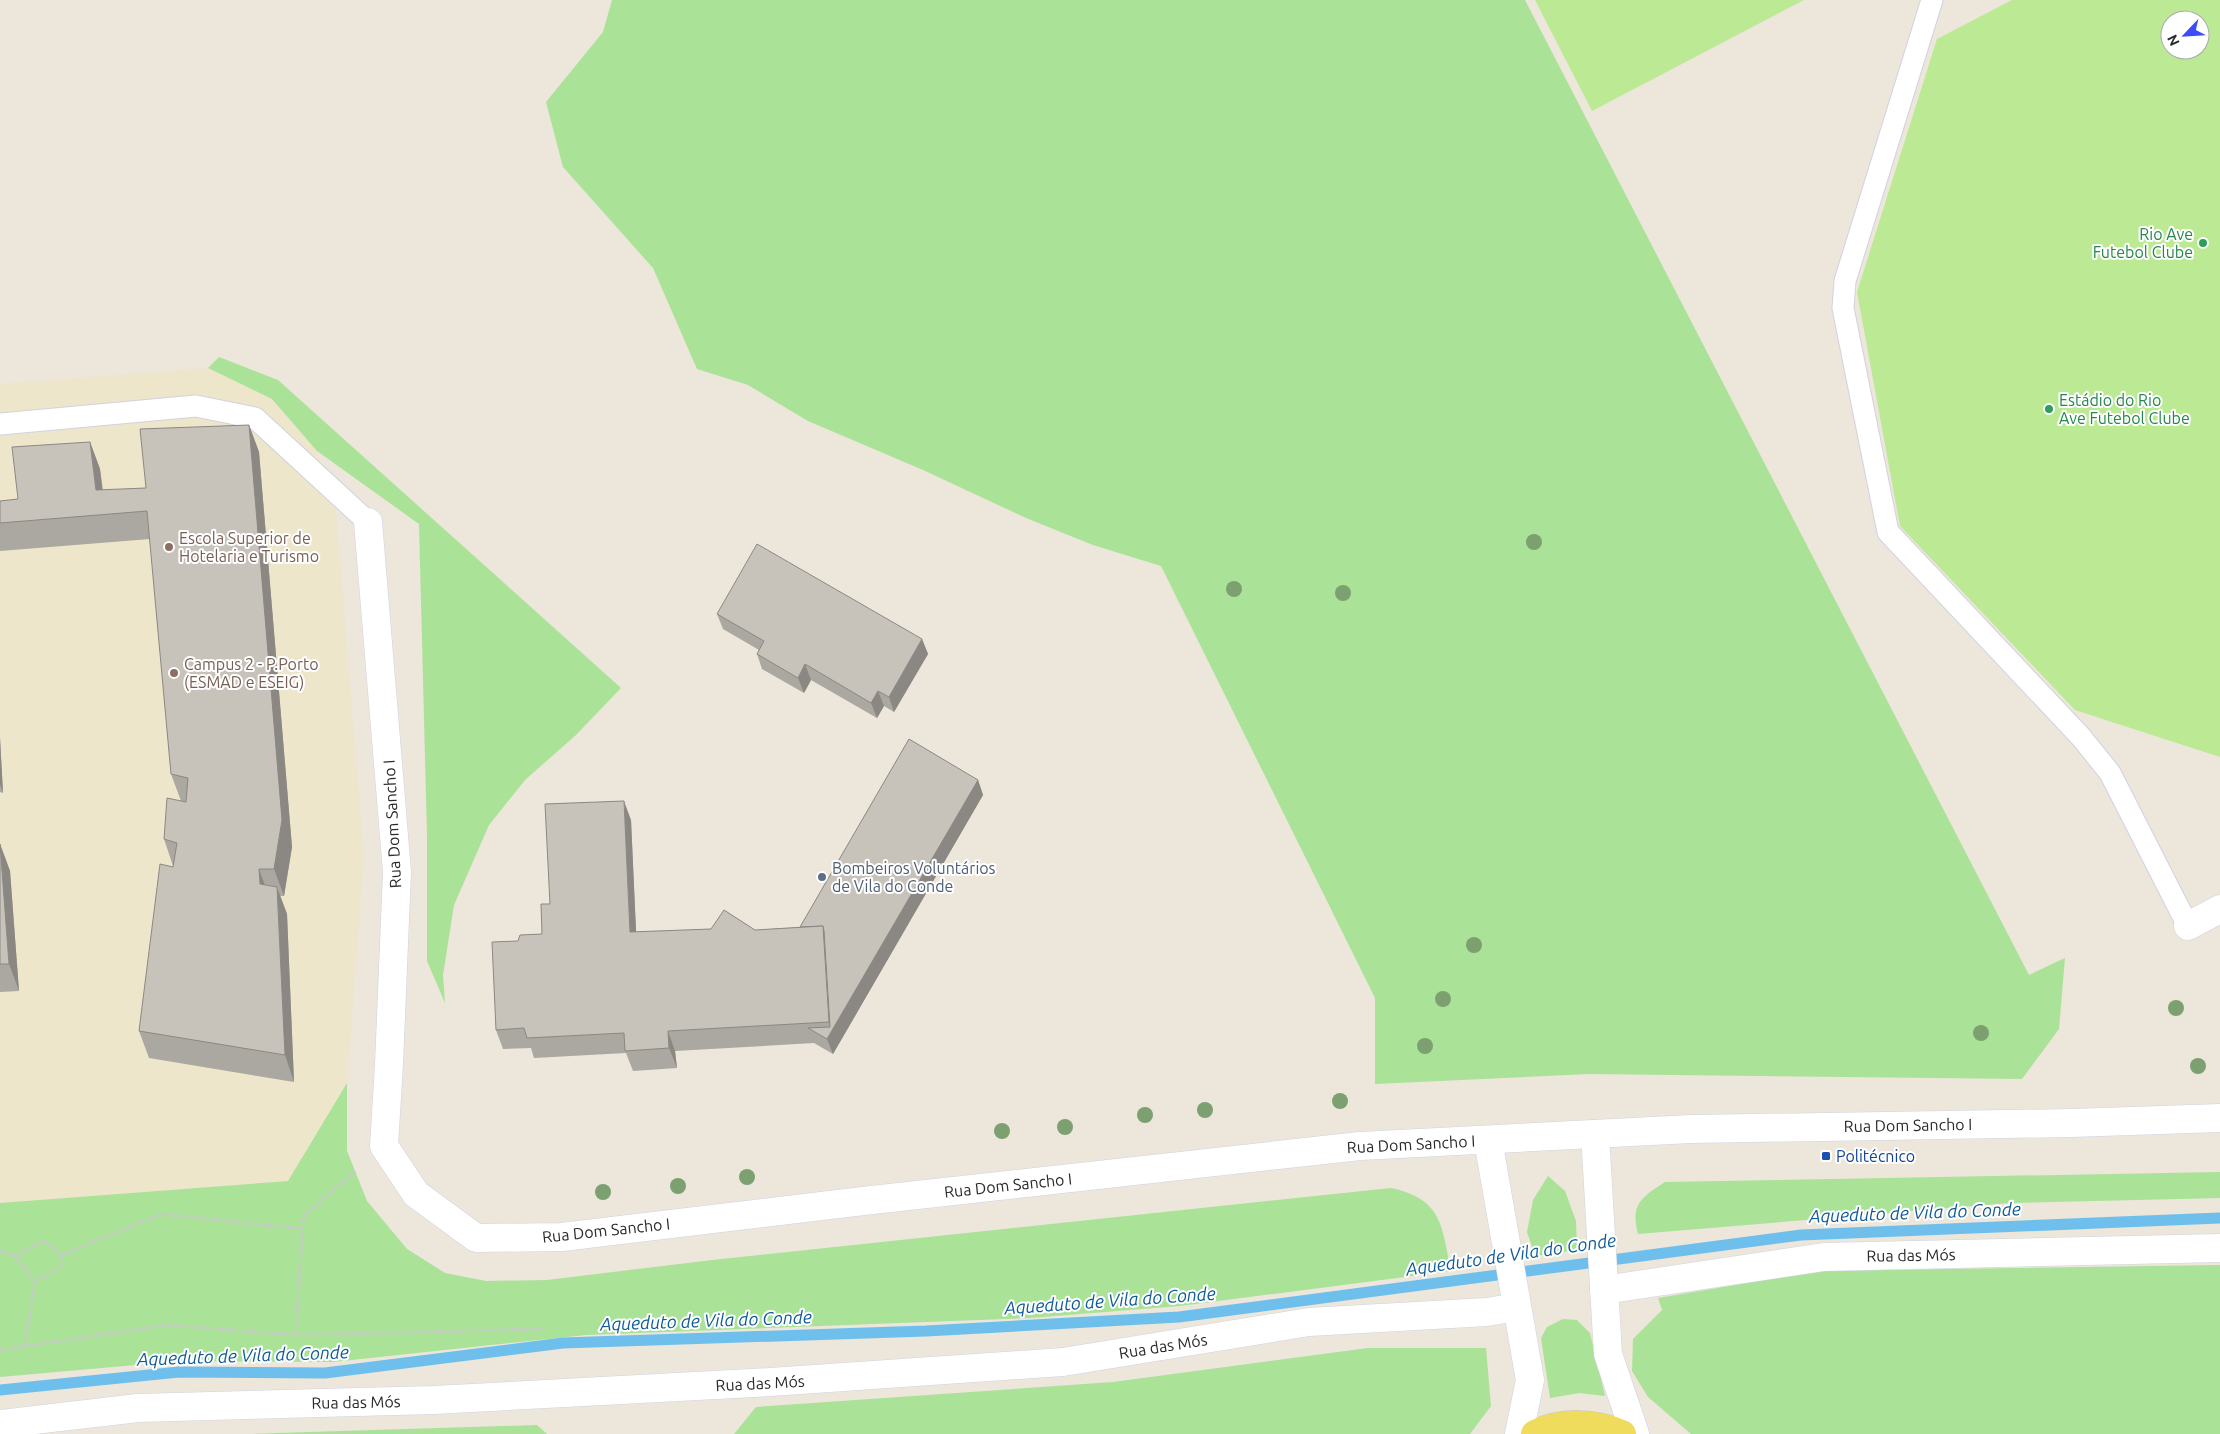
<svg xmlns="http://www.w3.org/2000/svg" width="2220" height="1434" font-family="Ubuntu,sans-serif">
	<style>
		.education { fill: #ede6cb }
		.green { fill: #aae298 }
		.pitch { fill: #bce994; fill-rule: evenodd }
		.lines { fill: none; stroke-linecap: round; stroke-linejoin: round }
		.stream { stroke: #6fbfed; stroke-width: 11 }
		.service-casing { stroke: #d1d2e2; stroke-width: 23 }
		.pedestrian-casing { stroke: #d1d2e2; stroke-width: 29 }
		.minor-casing { stroke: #d1d2e2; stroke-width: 29 }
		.tertiary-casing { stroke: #d1d2e2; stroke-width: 29 }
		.primary-casing { stroke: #c8c8c8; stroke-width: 29 }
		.path { stroke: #c8c8c8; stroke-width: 3; stroke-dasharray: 4 2.5; stroke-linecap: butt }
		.service { stroke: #fff; stroke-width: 21 }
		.pedestrian { stroke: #fff; stroke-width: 28 }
		.minor { stroke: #fff; stroke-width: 28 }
		.tertiary { stroke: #fff; stroke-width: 28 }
		.primary { stroke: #efdc5d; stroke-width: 28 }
		.tree { fill: #7da071 }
		.wall { fill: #aba8a1 }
		.shaded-wall { fill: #8b8883 }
		.building { fill: #c7c3bb; stroke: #8b8883 }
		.leisure-dot { fill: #2e9e5b; stroke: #fff; stroke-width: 2 }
		.education-dot { fill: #8d6e63; stroke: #fff; stroke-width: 2 }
		.service-dot { fill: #5c6f8a; stroke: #fff; stroke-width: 2 }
		.transit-dot { fill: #1a4fb4; stroke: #fff; stroke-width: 2 }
		.labels { text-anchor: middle; stroke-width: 4; stroke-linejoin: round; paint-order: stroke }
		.leisure-label { font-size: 16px; fill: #27864d; stroke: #fff; text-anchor: end }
		.education-label { font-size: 16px; fill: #785e54; stroke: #fff; text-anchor: start }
		.street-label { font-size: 16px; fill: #2a2a2a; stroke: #fff }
		.service-label { font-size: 16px; fill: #4e5e75; stroke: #fff; text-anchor: start }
		.transit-label { font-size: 16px; fill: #164399; stroke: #fff; text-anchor: start }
		.water-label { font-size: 18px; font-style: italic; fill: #0f5b99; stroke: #fff }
	</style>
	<rect width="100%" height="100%" fill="#ece6db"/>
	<!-- education -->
	<path class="education" d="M208 368 272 399 317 451 336 511 364 857 347 1083 288 1181 0 1203V384Z"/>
	<!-- green -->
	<g class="green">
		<path d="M612 0H1525L2029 975 2065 958 2059 1029 2022 1079 1589 1074 1375 1084V998L1161 566 1093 545 1026 518 923 470 808 421 748 385 697 369 653 268 563 167 546 102 603 32Z"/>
		<path d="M219 357 278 380 621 688 576 735 525 780 489 825 454 905 443 975 445 1003 427 961V835L419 524 317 451 272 399 208 368Z"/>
		<path d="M347 1083V1151L367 1201 407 1249 445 1273 486 1281 547 1280 712 1260 1391 1188C1443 1199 1442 1227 1451 1271L1180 1306 1030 1318 586 1335 333 1362 181 1361 0 1377V1203L288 1181Z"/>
		<path d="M2220 1172V1198L2010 1203 1638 1234C1630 1204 1642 1197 1665 1182Z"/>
		<path d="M1548 1176 1565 1191 1576 1221 1577 1250 1535 1256 1527 1232 1533 1200Z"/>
		<path d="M2220 1265V1434H1691L1648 1397 1632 1371 1633 1339 1662 1310 1658 1298 1818 1271Z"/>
		<path d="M1563 1319 1577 1320 1590 1333 1605 1396 1579 1393 1550 1398 1541 1338 1547 1327Z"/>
		<path d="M1368 1348H1486L1491 1406 1470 1434H734L756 1407 1113 1382Z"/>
		<path d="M537 1425 547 1434H250Z"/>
	</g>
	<!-- pitch -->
	<g class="pitch">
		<path d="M1535 0H1804L1592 111Z"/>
		<path d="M2012 0H2220V757L2075 710 1900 526 1857 292 1937 39ZM2170 20H2200V50H2170Z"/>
	</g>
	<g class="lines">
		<!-- stream -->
		<path class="stream" d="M0 1390 179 1372 325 1373 563 1343 926 1331 1179 1317 1801 1235 2220 1218"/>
		<defs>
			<g id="service">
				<path d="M1932 0 1845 281 1843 308 1888 532 2081 737 2110 773 2188 926"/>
				<path d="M0 424 196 406 255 418 368 522"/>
			</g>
			<path id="pedestrian" d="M2188 926 2220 909"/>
			<g id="minor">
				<path d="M1604 1290 1824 1257 2220 1248"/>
				<path d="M0 1424 138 1408 434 1400 771 1382 1063 1362 1309 1322 1487 1312 1517 1307"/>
			</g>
			<g id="tertiary">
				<path d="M368 522 397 872 389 1064 384 1146 416 1194 476 1238 562 1237 863 1201 1360 1146 1691 1129 2072 1123 2220 1118"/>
				<path d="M1595 1134 1608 1354 1635 1434"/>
				<path d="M1488 1140 1530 1380 1519 1434"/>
			</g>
			<path id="primary" d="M1535 1434C1562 1421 1594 1422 1622 1434"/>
		</defs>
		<!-- service casing -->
		<use href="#service" class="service-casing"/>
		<!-- pedestrian casing -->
		<use href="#pedestrian" class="pedestrian-casing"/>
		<!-- minor casing -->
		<use href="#minor" class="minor-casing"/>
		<!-- tertiary casing -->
		<use href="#tertiary" class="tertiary-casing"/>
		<!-- primary casing -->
		<use href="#primary" class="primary-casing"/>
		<!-- path -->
		<g class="path">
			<path d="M355 1171 303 1217 296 1335 543 1329"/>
			<path d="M0 1251 15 1256 35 1281 25 1346"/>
			<path d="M62 1255 162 1214 302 1229"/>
			<path d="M15 1256 43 1241 62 1255 63 1266 35 1281"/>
			<path d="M0 1350 167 1325 296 1335"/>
		</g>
		<!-- service -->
		<use href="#service" class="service"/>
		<!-- pedestrian -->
		<use href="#pedestrian" class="pedestrian"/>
		<!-- minor -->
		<use href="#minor" class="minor"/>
		<!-- tertiary -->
		<use href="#tertiary" class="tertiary"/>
		<!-- primary -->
		<use href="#primary" class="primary"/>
	</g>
	<!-- trees -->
	<g class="tree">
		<circle cx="1534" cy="542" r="8"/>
		<circle cx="1234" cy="589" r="8"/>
		<circle cx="1343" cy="593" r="8"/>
		<circle cx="1474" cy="945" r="8"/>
		<circle cx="1443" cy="999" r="8"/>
		<circle cx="2176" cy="1008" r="8"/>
		<circle cx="1981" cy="1033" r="8"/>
		<circle cx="1425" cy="1046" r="8"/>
		<circle cx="2198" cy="1066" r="8"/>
		<circle cx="1340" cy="1101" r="8"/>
		<circle cx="1205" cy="1110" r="8"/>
		<circle cx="1145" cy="1115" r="8"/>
		<circle cx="1065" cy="1127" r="8"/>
		<circle cx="1002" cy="1131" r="8"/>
		<circle cx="747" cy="1177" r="8"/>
		<circle cx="678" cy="1186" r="8"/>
		<circle cx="603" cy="1192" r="8"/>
	</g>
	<!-- wall -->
	<g class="wall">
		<path d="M249 425 259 452 292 847 284 896H280L287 914 294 1082 149 1058 139 1031 173 866 164 839 181 801 171 774 150 539 0 551V501L18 499 90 442 100 469 103 490 146 488Z"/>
		<path d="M717 614 922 639 928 654 894 712 884 706 877 718 811 680 804 693 762 669 757 654 759 650 723 629Z"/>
		<path d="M0 738 3 793 0 792Z"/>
		<path d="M978 780 983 795 833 1054 814 1043 675 1051 677 1068 633 1071 626 1053 534 1058 531 1048 503 1049 496 1030 518 941 542 934 550 904 631 820 636 932 755 930 800 927Z"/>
		<path d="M0 844 10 871 19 991 0 992Z"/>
	</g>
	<!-- shaded-wall -->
	<g class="shaded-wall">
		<path d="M249 425 259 452 292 847 284 896 274 869Z"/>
		<path d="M90 442 100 469 105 515 96 490Z"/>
		<path d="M922 639 928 654 894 712 889 697Z"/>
		<path d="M805 664 811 680 804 693 798 678Z"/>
		<path d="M878 691 884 706 877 718 871 703Z"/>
		<path d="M0 738 3 793 0 784Z"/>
		<path d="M978 780 983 795 833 1054 827 1039 832 1031 829 1022 823 926Z"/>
		<path d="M624 801 631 820 637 952 630 932Z"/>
		<path d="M0 844 10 871 19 991 9 964Z"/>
		<path d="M259 869 269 896 260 884Z"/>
		<path d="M277 887 287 914 294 1082 285 1055Z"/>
		<path d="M668 1031 675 1051 677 1068 669 1048Z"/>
	</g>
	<!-- building -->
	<g class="building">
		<path d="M249 425 282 820 274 869H259L260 884 277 887 285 1055 139 1031 160 864 173 867 177 843 164 839 167 798 186 802 188 778 171 774 147 511 0 523V501L18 499 12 447 90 442 96 490 146 488 140 429Z"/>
		<path d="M757 544 922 639 889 697 878 691 871 703 805 664 798 678 757 654 764 641 717 614Z"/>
		<path d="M909 739 978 780 827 1039 808 1028 830 1027 824 931 823 926 800 927Z"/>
		<path d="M624 801 630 932 711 929 724 910 755 930 823 926 829 1022 668 1031 669 1048 625 1051 624 1033 527 1038 524 1028 496 1030 492 942 518 941 520 935 542 934 541 904H550L545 804Z"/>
		<path d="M0 844 9 964H0Z"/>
	</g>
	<!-- markers -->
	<g class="leisure-dot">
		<circle cx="2203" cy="243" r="5"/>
		<circle cx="2049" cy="409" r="5"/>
	</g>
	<g class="education-dot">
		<circle cx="169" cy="547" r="5"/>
		<circle cx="174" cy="673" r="5"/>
	</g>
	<circle class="service-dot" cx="822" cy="877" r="5"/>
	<rect class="transit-dot" x="1821" y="1151" width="10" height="10" rx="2.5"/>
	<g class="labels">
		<!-- leisure labels -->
		<g class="leisure-label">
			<text x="2193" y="240">Rio Ave<tspan x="2193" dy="18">Futebol Clube</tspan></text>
			<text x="2059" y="406" text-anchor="start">Estádio do Rio<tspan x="2059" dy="18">Ave Futebol Clube</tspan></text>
		</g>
		<!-- education labels -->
		<g class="education-label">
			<text x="179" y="544">Escola Superior de<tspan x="179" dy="18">Hotelaria e Turismo</tspan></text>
			<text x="184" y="670">Campus 2 - P.Porto<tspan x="184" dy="18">(ESMAD e ESEIG)</tspan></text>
		</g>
		<!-- street labels -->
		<g class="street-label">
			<text transform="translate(392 824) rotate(-93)" y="6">Rua Dom Sancho I</text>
			<text transform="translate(1908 1125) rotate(-1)" y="6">Rua Dom Sancho I</text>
			<text transform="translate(1411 1144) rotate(-3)" y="6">Rua Dom Sancho I</text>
			<text transform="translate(1008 1185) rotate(-6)" y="6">Rua Dom Sancho I</text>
			<text transform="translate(606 1230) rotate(-6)" y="6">Rua Dom Sancho I</text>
			<text transform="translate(1911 1255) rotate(-1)" y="6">Rua das Mós</text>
			<text transform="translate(1163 1346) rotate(-9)" y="6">Rua das Mós</text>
			<text transform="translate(760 1383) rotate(-3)" y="6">Rua das Mós</text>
			<text transform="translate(356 1402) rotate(-1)" y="6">Rua das Mós</text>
		</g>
		<!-- service labels -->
		<g class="service-label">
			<text x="832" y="874">Bombeiros Voluntários<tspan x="832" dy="18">de Vila do Conde</tspan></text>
		</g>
		<!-- transit labels -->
		<g class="transit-label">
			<text x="1836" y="1162">Politécnico</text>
		</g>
		<!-- water labels -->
		<g class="water-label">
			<text transform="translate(1915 1213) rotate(-2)" y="6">Aqueduto de Vila do Conde</text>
			<text transform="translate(1511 1255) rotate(-8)" y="6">Aqueduto de Vila do Conde</text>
			<text transform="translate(1110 1301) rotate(-4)" y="6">Aqueduto de Vila do Conde</text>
			<text transform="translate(706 1321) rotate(-2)" y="6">Aqueduto de Vila do Conde</text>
			<text transform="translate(243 1356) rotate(-2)" y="6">Aqueduto de Vila do Conde</text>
		</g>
	</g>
	<!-- north arrow -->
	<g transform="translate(2185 35) rotate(245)"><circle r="24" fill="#ffffff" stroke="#aaaaaa"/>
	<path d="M0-4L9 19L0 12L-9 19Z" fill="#3c4cf8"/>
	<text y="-8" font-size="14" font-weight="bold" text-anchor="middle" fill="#2a2a2a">N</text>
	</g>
</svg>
